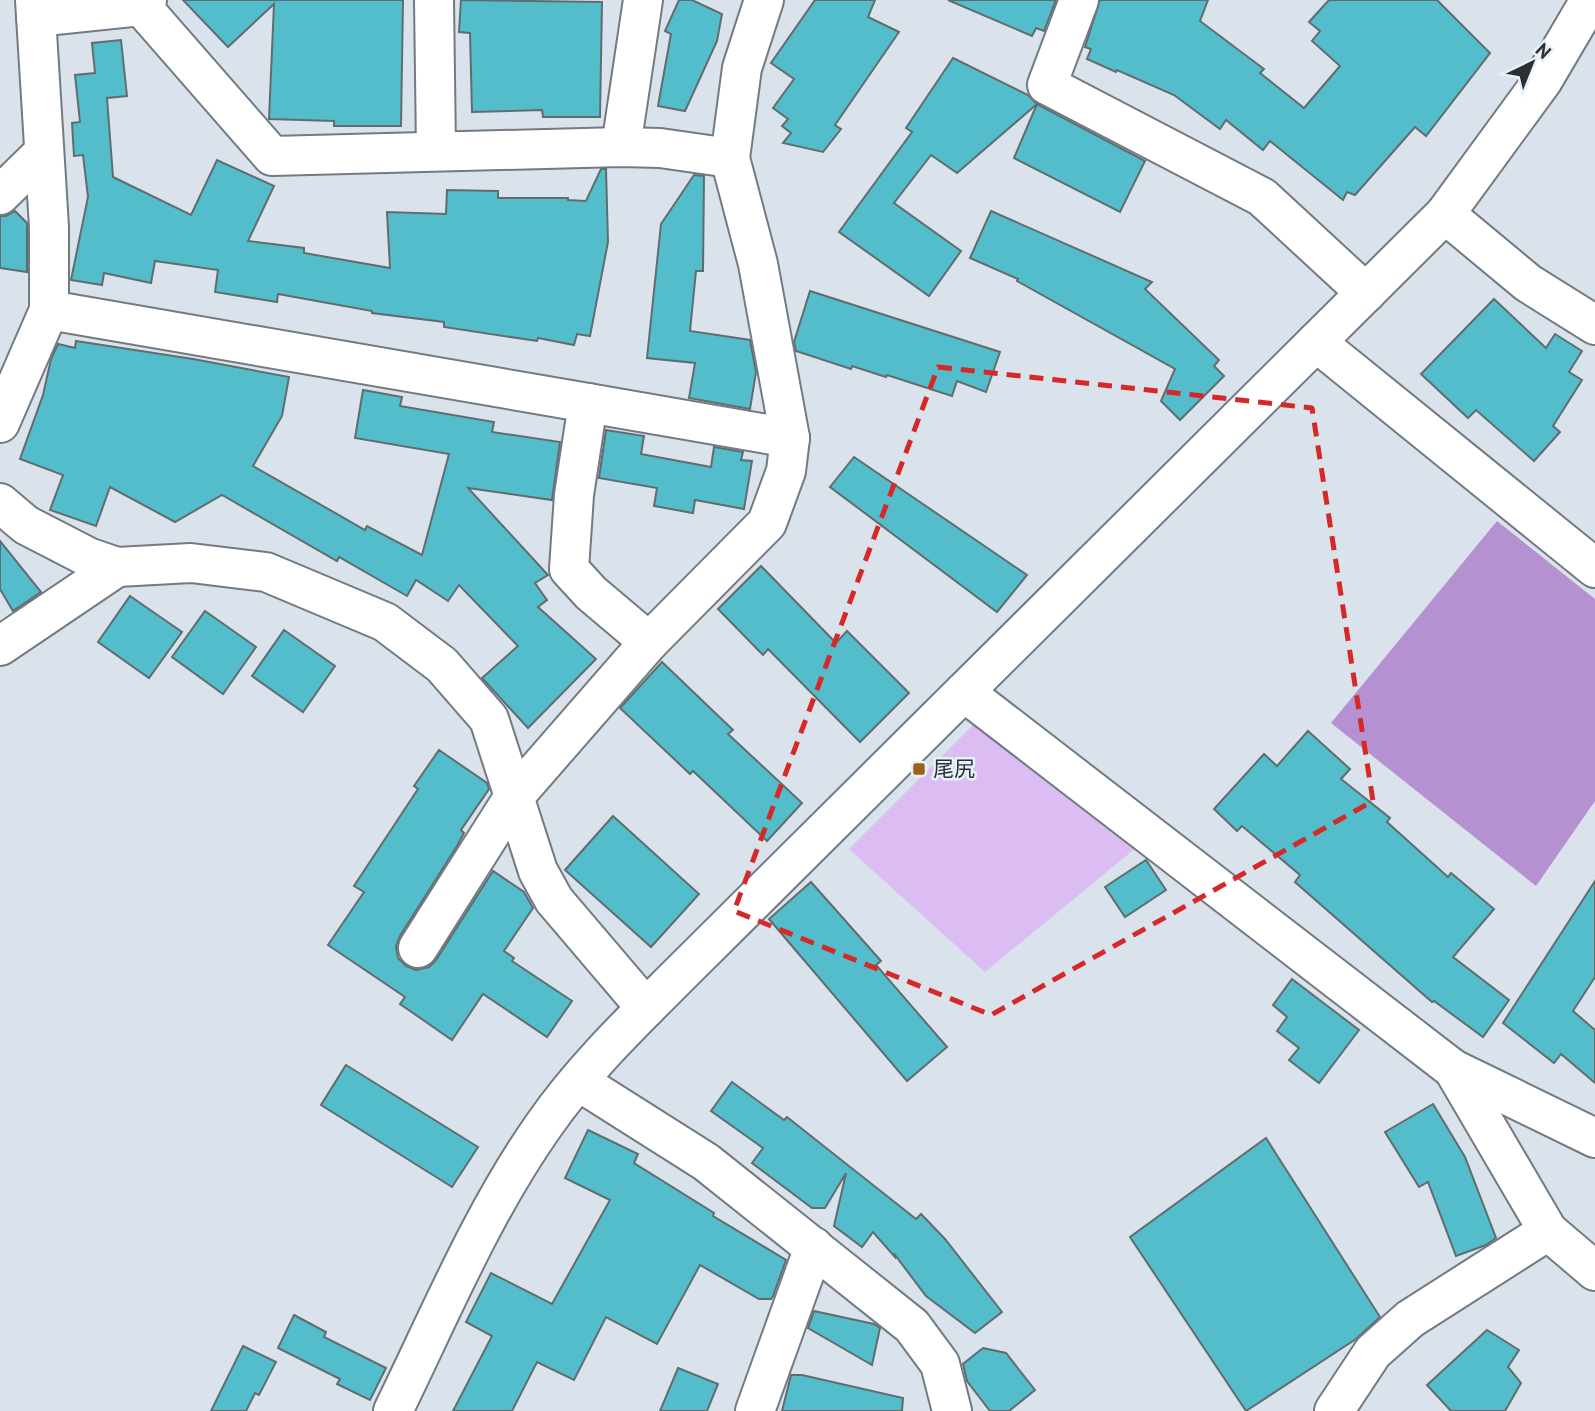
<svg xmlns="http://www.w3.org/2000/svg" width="1595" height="1411" font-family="'PT Sans','Noto Sans JP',sans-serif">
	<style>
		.green { fill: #dbbcf3 }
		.forest { fill: #b691d1 }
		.building { fill: #53bdcc; stroke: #606d6e; stroke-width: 2 }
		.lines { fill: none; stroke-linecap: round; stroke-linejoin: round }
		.street-casing { stroke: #727a82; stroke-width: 42 }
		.secondary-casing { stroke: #727a82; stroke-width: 42 }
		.street { stroke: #fff; stroke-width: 38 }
		.secondary { stroke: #fff; stroke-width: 38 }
		.marked { fill: none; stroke: #d62828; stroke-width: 5; stroke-dasharray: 14 9; stroke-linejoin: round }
		.poi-dot { fill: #976318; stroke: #e7f1f9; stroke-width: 2.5 }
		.labels { text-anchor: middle; stroke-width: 5; stroke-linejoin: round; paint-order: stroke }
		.poi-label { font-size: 21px; fill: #2c3033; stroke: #e7f1f9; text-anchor: start }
	</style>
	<rect width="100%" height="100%" fill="#dae3eb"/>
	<!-- green -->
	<path class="green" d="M976 722 1137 847 985 972 849 849Z"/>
	<!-- forest -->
	<path class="forest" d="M1497 521 1595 599V801L1536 886 1331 723Z"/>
	<!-- building -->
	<g class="building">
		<path d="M183 0H403L401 126H334V121L269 119 274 4 228 47Z"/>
		<path d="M461 0 602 2 600 117H543L542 110 472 112 470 33 459 32Z"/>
		<path d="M679 0H692L722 14 717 41 685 111 658 106 671 34 665 31Z"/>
		<path d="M815 0H875L868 17 899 32 835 125 841 129 823 152 783 143 791 133 782 126 788 119 773 108 794 79 771 63Z"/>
		<path d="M948 0H1056L1044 31 1036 28 1032 36Z"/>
		<path d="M1100 0H1208L1200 21 1264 69 1260 73 1304 108 1340 66 1312 41 1320 31 1309 22 1329 0H1437L1490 53 1426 136 1415 127 1355 195 1347 192 1343 200 1270 141 1263 150 1226 120 1220 129 1174 95 1117 70 1116 72 1087 59 1091 49 1085 47Z"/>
		<path d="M121 40 127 96 107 98 113 177 191 215 217 160 274 186 248 241 304 248V253L390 268 387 212 446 214 447 190 498 191V198H568V200L586 201 601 169H606L608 242 590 336 577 334 574 345 538 338 537 341 444 327V322L372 313V311L278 294 277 302 215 292 218 270 155 261 151 283 104 273 102 285 71 280 88 197 83 155 74 156 72 123 80 122 75 75 95 73 92 43Z"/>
		<path d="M953 58 1028 95 1037 104 957 173 931 155 894 203 961 251 929 296 839 232 912 132 906 128Z"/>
		<path d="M1037 104 1145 161 1120 212 1014 158Z"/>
		<path d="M694 175 704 176 703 271H696L690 331 750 340 756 372 750 409 689 398 695 363 647 358 661 224Z"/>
		<path d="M15 211 27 223V272L0 268V216H6Z"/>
		<path d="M991 211 1152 282 1145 289 1219 360 1214 366 1224 376 1180 420 1161 401 1175 369 1017 281 1018 279 970 258Z"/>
		<path d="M810 291 1000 352 986 392 957 381 952 396 887 375 886 377 852 366 851 369 796 351 794 342Z"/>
		<path d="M1494 299 1546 348 1555 334 1582 351 1569 372 1582 380 1553 426 1560 432 1534 461 1476 410 1468 418 1421 374Z"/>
		<path d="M76 341 193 359 289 377 282 416 253 466 365 530 367 526 422 555 449 454 355 438 363 390 402 397 400 406 494 422 492 432 560 442 552 500 468 488 548 575 535 583 547 600 538 607 596 659 528 728 482 678 518 646 459 585 448 601 416 580 407 596 339 557 337 561 222 495 175 522 110 487 96 526 50 510 63 475 20 459 43 395 51 359 58 344 75 348Z"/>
		<path d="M606 430 644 436 641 454 711 467 714 447 743 452 741 460 752 461 744 509 695 500 693 513 654 506 657 488 599 478Z"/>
		<path d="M854 457 1027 575 997 612 830 487Z"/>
		<path d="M0 541 41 592 13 611 0 589Z"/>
		<path d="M761 566 836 643 847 631 909 693 860 742 768 649 763 655 718 609Z"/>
		<path d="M130 596 182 632 149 678 98 642Z"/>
		<path d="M205 611 256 647 223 694 172 657Z"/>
		<path d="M284 630 335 666 303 712 252 676Z"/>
		<path d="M662 662 733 730 728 734 802 803 767 841 693 771 690 774 620 708Z"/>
		<path d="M1308 731 1350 769 1341 779 1390 818 1387 822 1448 877 1451 873 1494 909 1453 957 1509 1000 1483 1037 1434 1001 1432 1002 1295 882 1300 875 1242 826 1237 831 1214 809 1264 754 1277 766Z"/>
		<path d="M439 750 487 783 489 789 461 830 464 833 457 846 400 936 396 946 398 958 406 966 416 970 429 967 436 960 493 871 524 892 533 908 504 951 514 958 512 961 572 1001 547 1037 483 994 452 1040 400 1004 405 997 328 945 364 892 354 886 418 789 414 786Z"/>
		<path d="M613 816 699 894 651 947 565 870Z"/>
		<path d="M1146 860 1166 890 1125 917 1105 887Z"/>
		<path d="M1595 881V977L1573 1011 1595 1030V1083L1561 1054 1554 1063 1503 1023Z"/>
		<path d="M811 882 881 961 876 965 947 1047 907 1081 769 919Z"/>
		<path d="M1292 979 1359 1030 1319 1083 1289 1060 1299 1048 1277 1031 1287 1017 1273 1005Z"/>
		<path d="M346 1065 478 1147 452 1187 321 1105Z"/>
		<path d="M732 1082 784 1120 787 1117 916 1219 921 1214 945 1239 1002 1312 975 1333 926 1296 895 1255V1257L873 1232 862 1247 834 1226 846 1173 825 1208H812L752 1163 763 1148 711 1111Z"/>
		<path d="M1433 1104 1465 1157 1496 1238 1486 1245 1456 1256 1428 1182 1419 1187 1385 1132Z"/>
		<path d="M588 1130 638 1154 634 1163 714 1213 713 1216 786 1260 773 1296 771 1299H759L700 1265 657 1344 606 1317 574 1380 537 1362 512 1411H453L492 1336 466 1322 491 1273 552 1304 610 1200 565 1178Z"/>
		<path d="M1266 1138 1380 1317 1356 1339 1246 1411 1130 1237Z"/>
		<path d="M814 1311 874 1324 880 1328 872 1365 808 1328Z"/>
		<path d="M294 1315 326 1332 324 1337 386 1368 370 1400 337 1384 340 1379 278 1348Z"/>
		<path d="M1487 1330 1519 1350 1508 1367 1521 1383 1505 1411H1451L1427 1385Z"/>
		<path d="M243 1346 276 1362 259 1395 255 1393 246 1411H211Z"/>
		<path d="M983 1348 1006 1353 1035 1390 1009 1411H990L967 1381 963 1364Z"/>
		<path d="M678 1368 718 1384 707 1411H660Z"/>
		<path d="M791 1375H802L903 1398 902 1411H782Z"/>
	</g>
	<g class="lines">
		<defs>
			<g id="street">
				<path d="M434 0 436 150"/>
				<path d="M1079 0 1047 85 1262 197 1366 293"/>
				<path d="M141 6 272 156 621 147 660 148 730 158"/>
				<path d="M36 17 141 6 147 0"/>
				<path d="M621 147 643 0"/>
				<path d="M0 195 44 152"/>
				<path d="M1445 214 1528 283 1595 325"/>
				<path d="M49 310 588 403 574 495 569 569 591 593 649 642"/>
				<path d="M1316 342 1595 568"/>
				<path d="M588 403 790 438"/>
				<path d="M0 423 49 310V227L35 0"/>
				<path d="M0 503 26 525 88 557 117 567 191 563 266 572 385 622 442 665 489 719 538 871 554 900 646 1008"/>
				<path d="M0 646 117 567"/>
				<path d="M964 692 1453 1069 1595 1138"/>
				<path d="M418 948 513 798 649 642 767 523 786 471 790 438 758 264 730 158 742 68 764 0"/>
				<path d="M1453 1069 1548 1231 1595 1271"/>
				<path d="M578 1081 706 1162 912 1326 940 1364 952 1411"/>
				<path d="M755 1411 814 1247"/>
				<path d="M1334 1411 1373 1352 1410 1319 1548 1231"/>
			</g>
			<path id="secondary" d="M393 1411C440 1315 482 1213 544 1125 582 1070 632 1022 679 975L1445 214 1543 80 1590 0"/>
		</defs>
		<!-- street casing -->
		<use href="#street" class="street-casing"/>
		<!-- secondary casing -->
		<use href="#secondary" class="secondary-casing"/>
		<!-- street -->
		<use href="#street" class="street"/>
		<!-- secondary -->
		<use href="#secondary" class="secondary"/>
	</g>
	<!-- marked area -->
	<path class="marked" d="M938 367 1312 408 1373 801 991 1015 734 911Z"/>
	<!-- markers -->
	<rect class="poi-dot" x="912" y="762" width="14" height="14" rx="3.5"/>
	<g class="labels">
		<!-- poi labels -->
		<g class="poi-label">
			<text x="933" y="776">尾尻</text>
		</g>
	</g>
	<!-- north arrow -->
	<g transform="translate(1532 63) rotate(43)" stroke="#e7f1f9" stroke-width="5" paint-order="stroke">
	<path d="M0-5L12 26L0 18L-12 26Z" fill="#2c3033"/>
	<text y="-10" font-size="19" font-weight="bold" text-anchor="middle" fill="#2c3033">N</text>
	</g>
</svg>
